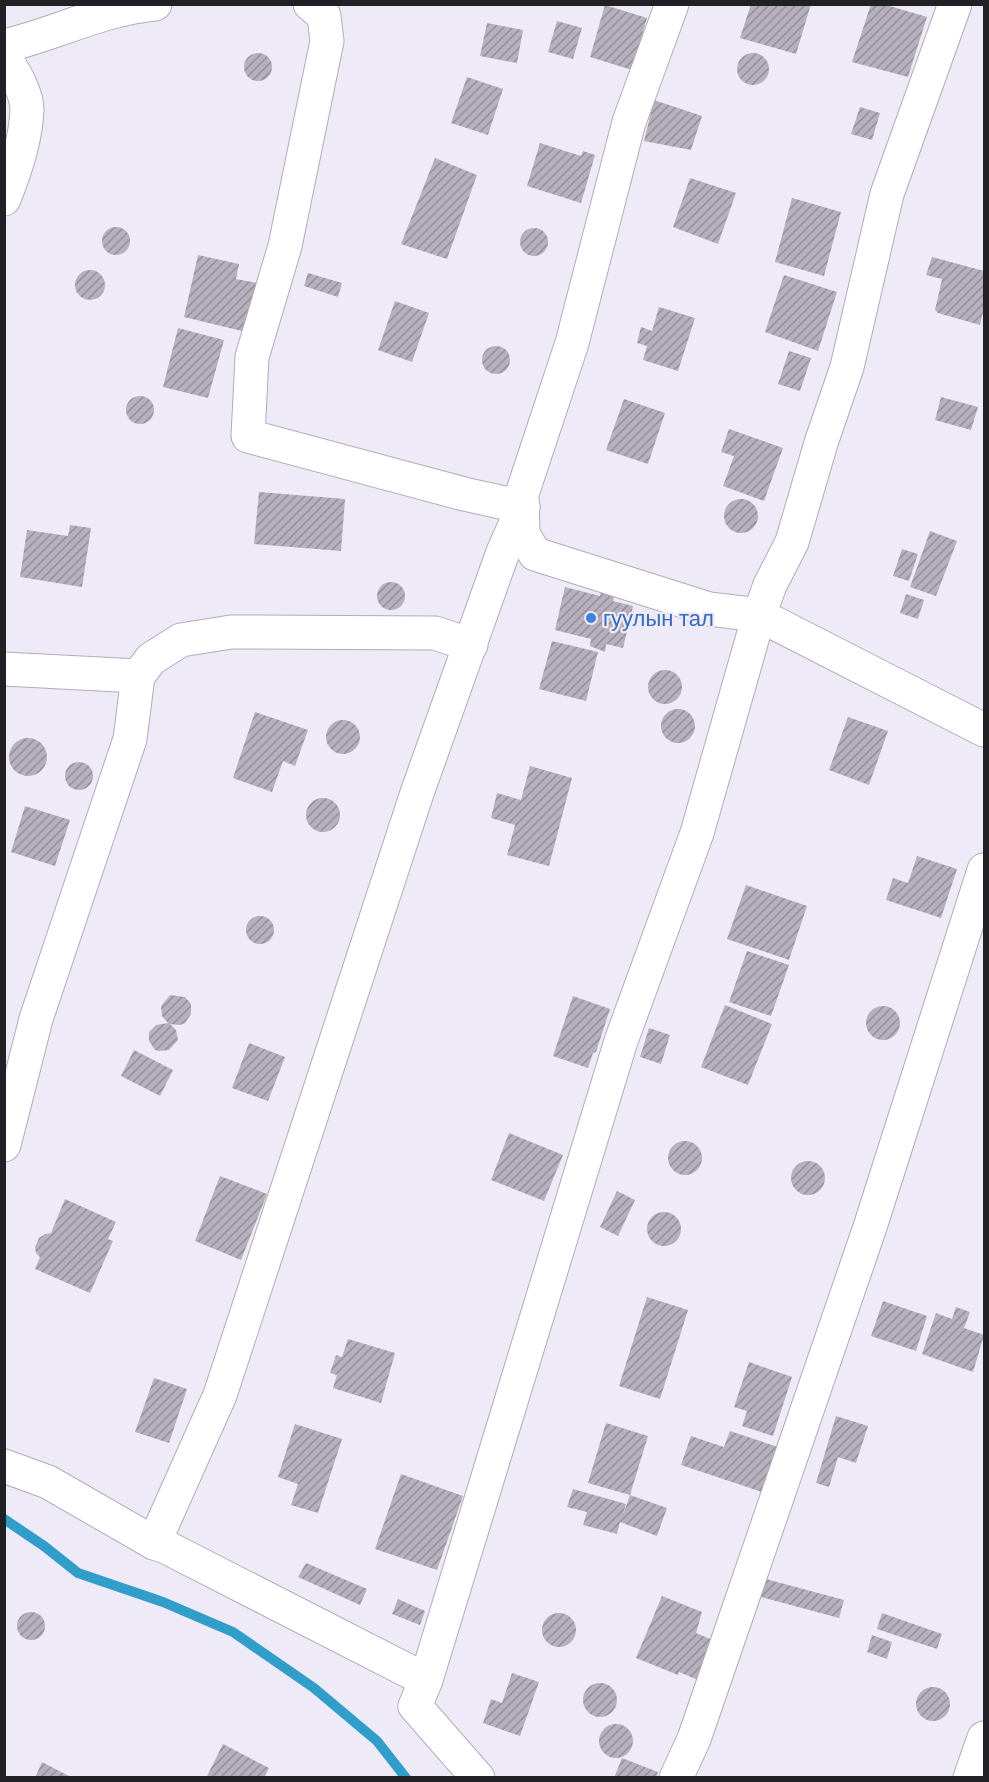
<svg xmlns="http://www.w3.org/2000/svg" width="989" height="1782" font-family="'Space Grotesk',sans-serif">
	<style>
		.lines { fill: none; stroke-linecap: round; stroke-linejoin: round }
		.stream { stroke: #319dc9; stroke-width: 10 }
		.building { fill: url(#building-hatch) }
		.street-casing { stroke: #b1acb8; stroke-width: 35 }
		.street { stroke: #fff; stroke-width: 33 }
		.shop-dot { fill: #3f7fe0; stroke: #efeaf7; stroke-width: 2 }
		.labels { text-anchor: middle; stroke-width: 4.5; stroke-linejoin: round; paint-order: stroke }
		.shop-label { font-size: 22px; fill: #366cbe; stroke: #efeaf7; text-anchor: start }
	</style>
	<defs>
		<pattern id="building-hatch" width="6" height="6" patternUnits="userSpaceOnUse" patternTransform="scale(1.5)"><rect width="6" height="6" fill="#b5b0bc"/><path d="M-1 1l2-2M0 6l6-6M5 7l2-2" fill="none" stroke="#938f99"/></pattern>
	</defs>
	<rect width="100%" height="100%" fill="#efeaf7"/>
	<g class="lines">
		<!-- stream -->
		<path class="stream" d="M4 1519 44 1546 78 1573 163 1602 233 1632 314 1688 377 1741 406 1778"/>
	</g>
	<!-- building -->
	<g class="building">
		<path d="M751 4H811L796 54 740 38Z"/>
		<path d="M871 4H883L927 17 908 77 852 62Z"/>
		<path d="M605 5 647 18 632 70 590 57Z"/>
		<path d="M557 21 582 28 573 59 548 52Z"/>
		<path d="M487 23 523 30 517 63 480 56Z"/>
		<circle cx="258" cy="67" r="14"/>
		<circle cx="753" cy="69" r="16"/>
		<path d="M467 77 503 89 488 135 451 123Z"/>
		<path d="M654 100 702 116 691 150 644 141Z"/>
		<path d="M860 107 880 113 872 140 851 134Z"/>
		<path d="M540 143 581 156 583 151 595 155 581 203 527 186Z"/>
		<path d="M435 158 477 175 447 259 401 244Z"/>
		<path d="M690 178 736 193 718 244 673 227Z"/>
		<path d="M792 198 841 212 824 276 775 262Z"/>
		<circle cx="116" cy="241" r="14"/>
		<circle cx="534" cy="242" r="14"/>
		<path d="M198 255 239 264 236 279 258 283 246 332 184 317Z"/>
		<path d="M932 257 984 271V308L980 325 938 313 935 310 942 279 926 275Z"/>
		<circle cx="90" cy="285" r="15"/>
		<path d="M308 273 342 283 338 297 304 286Z"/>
		<path d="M784 275 837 292 818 351 765 332Z"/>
		<path d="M395 301 429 313 412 362 378 350Z"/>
		<path d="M659 307 695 318 678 371 643 360 647 346 637 343 641 327 652 331Z"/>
		<path d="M178 328 224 340 208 398 163 387Z"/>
		<circle cx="496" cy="360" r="14"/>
		<path d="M789 351 811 358 800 391 778 384Z"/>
		<circle cx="140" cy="410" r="14"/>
		<path d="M941 397 978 407 971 430 935 420Z"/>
		<path d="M624 399 665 413 648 464 606 450Z"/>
		<path d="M729 429 783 448 764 501 723 486 734 456 721 452Z"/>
		<path d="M259 492 345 499 341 551 254 544Z"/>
		<circle cx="741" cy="516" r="17"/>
		<path d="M70 525 91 528 82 587 20 577 27 530 68 536Z"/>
		<path d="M930 531 957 541 936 596 910 587Z"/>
		<path d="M902 549 918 554 909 581 893 576Z"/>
		<circle cx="391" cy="596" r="14"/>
		<path d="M602 584 616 587 613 601 633 606 623 648 606 644 605 652 590 646 591 639 555 630 565 587 600 596Z"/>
		<path d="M906 594 924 600 918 619 900 613Z"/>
		<path d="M552 641 598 652 586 701 539 689Z"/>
		<circle cx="665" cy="687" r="17"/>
		<circle cx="678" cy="726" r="17"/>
		<path d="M255 712 308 730 295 766 283 761 272 792 233 778Z"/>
		<path d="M848 717 888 731 869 785 829 770Z"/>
		<circle cx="343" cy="737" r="17"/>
		<circle cx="28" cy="757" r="19"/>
		<circle cx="79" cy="776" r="14"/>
		<path d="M530 766 572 778 549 866 507 855 515 825 491 818 497 793 521 800Z"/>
		<circle cx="323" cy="815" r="17"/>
		<path d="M25 806 70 820 55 866 11 852Z"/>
		<path d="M917 856 957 869 941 918 886 900 893 878 908 883Z"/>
		<path d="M746 885 807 906 789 960 727 939Z"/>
		<circle cx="260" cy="930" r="14"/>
		<path d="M747 951 789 965 771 1016 729 1002Z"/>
		<path d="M170 995 185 997 191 1004V1014L185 1023 180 1025 170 1024 176 1030 178 1040 169 1050 159 1051 155 1050 149 1041V1032L156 1025 168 1023 162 1016 161 1006Z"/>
		<path d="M573 996 610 1009 596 1052 593 1053 588 1068 553 1056Z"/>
		<path d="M725 1005 772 1024 748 1085 701 1067Z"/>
		<circle cx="883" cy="1023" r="17"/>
		<path d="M649 1028 670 1035 661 1064 640 1057Z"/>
		<path d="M249 1043 285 1057 268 1101 232 1088Z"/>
		<path d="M134 1050 173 1070 160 1096 121 1076Z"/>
		<path d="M509 1133 563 1155 544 1201 491 1180Z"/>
		<circle cx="685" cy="1158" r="17"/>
		<circle cx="808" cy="1178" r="17"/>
		<path d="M220 1176 267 1194 241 1260 195 1241Z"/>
		<path d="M617 1191 635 1200 618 1236 600 1227Z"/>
		<path d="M65 1199 116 1222 108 1239 113 1241 90 1293 35 1269 40 1257 36 1253 35 1247 39 1238 45 1234 51 1233Z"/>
		<circle cx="664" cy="1229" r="17"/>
		<path d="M647 1297 688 1310 660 1399 619 1386Z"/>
		<path d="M883 1301 927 1316 916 1351 871 1336Z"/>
		<path d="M956 1307 970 1312 964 1328 984 1335 973 1372 922 1354 936 1313 952 1319Z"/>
		<path d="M348 1339 395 1353 381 1403 333 1388 337 1375 330 1373 336 1355 342 1357Z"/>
		<path d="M749 1362 792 1377 773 1436 742 1426 747 1411 734 1407Z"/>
		<path d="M154 1378 187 1389 169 1443 135 1432Z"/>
		<path d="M836 1416 868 1426 856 1463 838 1457 829 1487 816 1483Z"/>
		<path d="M606 1423 648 1436 630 1495 588 1483Z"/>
		<path d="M295 1424 342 1439 318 1513 291 1505 298 1484 278 1477Z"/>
		<path d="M730 1431 778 1447 762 1492 681 1465 691 1436 724 1447Z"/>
		<path d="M401 1474 463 1496 437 1570 375 1549Z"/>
		<path d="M573 1489 626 1504 623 1515 630 1495 667 1508 657 1536 620 1522 617 1534 583 1525 587 1512 567 1507Z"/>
		<path d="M306 1563 367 1589 360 1605 298 1577Z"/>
		<path d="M766 1579 844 1600 839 1618 761 1597Z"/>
		<path d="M662 1596 702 1612 696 1633 715 1641 698 1680 679 1672 678 1675 636 1658Z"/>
		<path d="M398 1599 425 1611 420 1625 392 1614Z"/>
		<circle cx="31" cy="1626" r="14"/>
		<path d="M882 1613 942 1634 937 1649 877 1629Z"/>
		<circle cx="559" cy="1630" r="17"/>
		<path d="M872 1635 892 1642 887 1659 867 1652Z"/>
		<path d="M512 1673 539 1682 520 1736 483 1723 491 1699 502 1703Z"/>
		<circle cx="600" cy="1700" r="17"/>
		<circle cx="933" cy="1704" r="17"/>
		<circle cx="616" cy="1741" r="17"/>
		<path d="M223 1744 269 1768 264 1778H206Z"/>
		<path d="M622 1758 658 1772 656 1778H614Z"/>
		<path d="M42 1762 69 1776 68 1778H35Z"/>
	</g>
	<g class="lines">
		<defs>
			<g id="street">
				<path d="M310 4 324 16 327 41 285 246 252 357 248 436 464 494 523 507"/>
				<path d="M672 4 629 122 572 343 522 494 523 534 535 554 709 609 759 615 984 730"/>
				<path d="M4 46C56 34 101 9 155 4"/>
				<path d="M4 59C14 69 27 95 27 109 26 140 15 171 4 199"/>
				<path d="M4 669 138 676"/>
				<path d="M4 1145 36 1019 130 739 138 676 151 659 181 640 231 632 435 633 471 645"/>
				<path d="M4 1466 48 1482 154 1543 166 1547 426 1680"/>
				<path d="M154 1543 220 1395 417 793 503 552 523 507"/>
				<path d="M478 1778 415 1706 426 1680 621 1041 697 833 759 615 770 585 792 542 821 443 847 367 887 194 955 4"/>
				<path d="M676 1778 694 1739 870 1227 984 870"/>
				<path d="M970 1778 984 1738"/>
			</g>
		</defs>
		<!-- street casing -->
		<use href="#street" class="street-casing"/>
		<!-- street -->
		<use href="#street" class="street"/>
	</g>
	<!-- markers -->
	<circle class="shop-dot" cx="591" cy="618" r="6"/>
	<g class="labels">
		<!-- shop labels -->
		<g class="shop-label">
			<text x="603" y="626">гуулын тал</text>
		</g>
	</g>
	<!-- border -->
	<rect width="989" height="1782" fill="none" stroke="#212024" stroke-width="12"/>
</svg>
